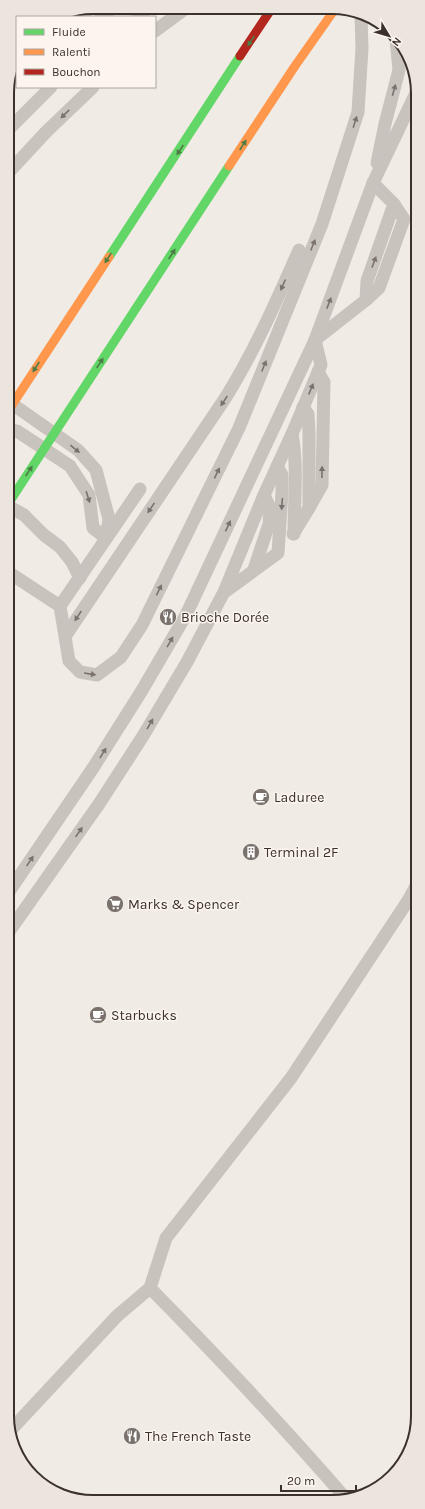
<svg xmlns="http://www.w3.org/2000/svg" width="425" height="1509" font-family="Karla,sans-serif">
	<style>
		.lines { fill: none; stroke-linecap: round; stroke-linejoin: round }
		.lane { stroke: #c9c3be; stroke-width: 13 }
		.fast-bridge { stroke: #63d668; stroke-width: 9 }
		.slow-bridge { stroke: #ff974d; stroke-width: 9 }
		.jam-bridge { stroke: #b3261e; stroke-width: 9 }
		.oneway { fill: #4d7b46 }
		.oneway2 { fill: #7b726d }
		.labels { text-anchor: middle; stroke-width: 3; stroke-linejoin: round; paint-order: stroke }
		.poi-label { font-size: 14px; fill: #3b302b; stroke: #fbf5ee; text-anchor: start }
		.rim { fill: none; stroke: #3b302b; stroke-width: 2 }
	</style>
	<rect width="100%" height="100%" fill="#f0ebe5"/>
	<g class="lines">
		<!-- lane -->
		<g class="lane">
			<path d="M74 17 94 7"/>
			<path d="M101 17 115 7"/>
			<path d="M138 17 149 7"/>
			<path d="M155 31 186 8"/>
			<path d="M8 85 17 73"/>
			<path d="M7 131 51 87"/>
			<path d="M377 163 385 124 399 70 396 39"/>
			<path d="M7 174 46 132 93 87"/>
			<path d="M366 300 367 281 394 204 373 183"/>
			<path d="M315 340 366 300 379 288 404 219 394 204"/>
			<path d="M8 405 15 406 78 450 96 470 109 519 106 538 93 528 89 495 70 466 17 431 8 429"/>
			<path d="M292 434C298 466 294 501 294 534"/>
			<path d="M140 489 60 606 69 661 80 672 97 675 121 657 142 625 239 428 322 224 358 112 362 48 361 15"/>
			<path d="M8 506 24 515 44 535 60 547 72 562 80 578"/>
			<path d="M309 508 322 485 324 382 318 372"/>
			<path d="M293 534 309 508V433L308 414 303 407"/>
			<path d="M254 569 269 524 270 508 264 495"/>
			<path d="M8 572 60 606"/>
			<path d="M226 591 278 553 282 493V475L277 466"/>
			<path d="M66 635 226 397C255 350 277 300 299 250"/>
			<path d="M8 893 93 768 141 692 186 615 315 340 373 183 416 93"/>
			<path d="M8 933 99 804 143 736 187 662 224 592 264 495 292 434 321 365 315 340"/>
			<path d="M150 1288C218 1357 284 1427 347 1500"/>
			<path d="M9 1432 117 1316 150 1288 166 1238 291 1078 409 899 417 884"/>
		</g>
		<!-- fast-bridge -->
		<g class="fast-bridge">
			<path d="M109 257 240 56"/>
			<path d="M8 504 229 166"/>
		</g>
		<!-- slow-bridge -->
		<g class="slow-bridge">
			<path d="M229 166 295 66 335 9"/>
			<path d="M8 411 109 257"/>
		</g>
		<!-- jam-bridge -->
		<path class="jam-bridge" d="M240 56 272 8"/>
	</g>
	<!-- one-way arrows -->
	<defs><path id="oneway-solid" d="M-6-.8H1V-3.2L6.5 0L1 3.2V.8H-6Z"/></defs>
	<g class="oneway">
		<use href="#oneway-solid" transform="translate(251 41) rotate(123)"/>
		<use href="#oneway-solid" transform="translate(243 145) rotate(-57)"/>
		<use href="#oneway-solid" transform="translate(180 150) rotate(123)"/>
		<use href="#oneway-solid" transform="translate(172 254) rotate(-57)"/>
		<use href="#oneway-solid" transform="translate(108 258) rotate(123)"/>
		<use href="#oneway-solid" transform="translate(100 363) rotate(-57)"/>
		<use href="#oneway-solid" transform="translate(36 367) rotate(123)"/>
		<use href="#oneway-solid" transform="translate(29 471) rotate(-57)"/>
	</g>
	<g class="oneway2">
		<use href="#oneway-solid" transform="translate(394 90) rotate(-75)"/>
		<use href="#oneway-solid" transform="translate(65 114) rotate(136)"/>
		<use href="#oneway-solid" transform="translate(355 122) rotate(-72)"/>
		<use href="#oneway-solid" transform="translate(313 245) rotate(-68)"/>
		<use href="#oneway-solid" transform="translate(374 262) rotate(-70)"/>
		<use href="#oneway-solid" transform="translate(283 285) rotate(114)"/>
		<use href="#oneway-solid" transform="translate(329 303) rotate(-69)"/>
		<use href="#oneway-solid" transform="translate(264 366) rotate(-68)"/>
		<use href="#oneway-solid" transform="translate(311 389) rotate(-67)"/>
		<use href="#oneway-solid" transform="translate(224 401) rotate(124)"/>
		<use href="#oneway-solid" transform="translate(75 449) rotate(39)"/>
		<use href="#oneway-solid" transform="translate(322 472) rotate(-89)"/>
		<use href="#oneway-solid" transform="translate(217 473) rotate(-64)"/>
		<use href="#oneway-solid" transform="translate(88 497) rotate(72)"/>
		<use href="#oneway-solid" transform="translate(282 504) rotate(94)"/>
		<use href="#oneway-solid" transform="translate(151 508) rotate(124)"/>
		<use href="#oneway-solid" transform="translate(228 526) rotate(-65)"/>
		<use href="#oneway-solid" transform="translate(159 590) rotate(-64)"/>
		<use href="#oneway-solid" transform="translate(78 616) rotate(124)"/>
		<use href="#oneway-solid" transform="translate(170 642) rotate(-60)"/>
		<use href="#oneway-solid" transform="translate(90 674) rotate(9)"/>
		<use href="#oneway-solid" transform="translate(150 724) rotate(-60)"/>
		<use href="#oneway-solid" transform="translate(103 753) rotate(-58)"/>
		<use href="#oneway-solid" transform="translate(79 832) rotate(-55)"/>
		<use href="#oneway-solid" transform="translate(30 861) rotate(-56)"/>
	</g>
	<!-- icons -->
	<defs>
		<symbol id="restaurant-disc" viewBox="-11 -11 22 22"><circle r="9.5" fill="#7a716c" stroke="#fbf5ee"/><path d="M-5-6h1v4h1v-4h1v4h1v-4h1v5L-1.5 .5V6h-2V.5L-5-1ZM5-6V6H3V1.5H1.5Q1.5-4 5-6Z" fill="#fff"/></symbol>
		<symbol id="cafe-disc" viewBox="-11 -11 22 22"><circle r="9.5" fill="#7a716c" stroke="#fbf5ee"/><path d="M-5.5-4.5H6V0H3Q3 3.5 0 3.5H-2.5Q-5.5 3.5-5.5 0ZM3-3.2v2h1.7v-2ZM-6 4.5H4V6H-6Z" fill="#fff"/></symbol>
		<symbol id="building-disc" viewBox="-11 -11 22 22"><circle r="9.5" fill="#7a716c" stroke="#fbf5ee"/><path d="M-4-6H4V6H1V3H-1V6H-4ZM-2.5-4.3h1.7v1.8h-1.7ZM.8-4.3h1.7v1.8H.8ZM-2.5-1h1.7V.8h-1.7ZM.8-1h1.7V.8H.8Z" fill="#fff"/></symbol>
		<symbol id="supermarket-disc" viewBox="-11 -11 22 22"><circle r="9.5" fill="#7a716c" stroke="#fbf5ee"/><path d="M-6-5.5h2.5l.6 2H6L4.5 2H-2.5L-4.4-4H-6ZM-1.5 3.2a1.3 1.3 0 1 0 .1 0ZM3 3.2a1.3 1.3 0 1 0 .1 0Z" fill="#fff"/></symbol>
	</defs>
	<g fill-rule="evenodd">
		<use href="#restaurant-disc" x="158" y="607" width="20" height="20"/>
		<use href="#cafe-disc" x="251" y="787" width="20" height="20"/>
		<use href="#building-disc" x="241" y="842" width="20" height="20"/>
		<use href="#supermarket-disc" x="105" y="894" width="20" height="20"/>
		<use href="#cafe-disc" x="88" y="1005" width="20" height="20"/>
		<use href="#restaurant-disc" x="122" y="1426" width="20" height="20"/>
	</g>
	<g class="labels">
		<!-- poi labels -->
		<g class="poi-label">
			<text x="181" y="622">Brioche Dorée</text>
			<text x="274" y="802">Laduree</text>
			<text x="264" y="857">Terminal 2F</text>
			<text x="128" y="909">Marks &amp; Spencer</text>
			<text x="111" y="1020">Starbucks</text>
			<text x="145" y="1441">The French Taste</text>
		</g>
	</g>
	<!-- crop -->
	<path d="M0 0H425V1509H0ZM93 14H332A79 79 0 0 1 411 93V1416A79 79 0 0 1 332 1495H93A79 79 0 0 1 14 1416V93A79 79 0 0 1 93 14Z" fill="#ece5de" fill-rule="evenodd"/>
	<path class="rim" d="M93 14H332A79 79 0 0 1 411 93V1416A79 79 0 0 1 332 1495H93A79 79 0 0 1 14 1416V93A79 79 0 0 1 93 14Z"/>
	<!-- legend -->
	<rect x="16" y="16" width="140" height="72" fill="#fbf5ee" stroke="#aea6a0"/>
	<rect x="24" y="29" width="20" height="6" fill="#63d668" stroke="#aea6a0"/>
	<text x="52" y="36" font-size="12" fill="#3b302b">Fluide</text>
	<rect x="24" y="49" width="20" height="6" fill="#ff974d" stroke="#aea6a0"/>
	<text x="52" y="56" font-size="12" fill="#3b302b">Ralenti</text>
	<rect x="24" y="69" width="20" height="6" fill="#b3261e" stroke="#aea6a0"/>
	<text x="52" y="76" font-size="12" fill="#3b302b">Bouchon</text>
	<!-- north arrow -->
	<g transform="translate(389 36) rotate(128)" stroke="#fbf5ee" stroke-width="3" paint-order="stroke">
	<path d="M0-3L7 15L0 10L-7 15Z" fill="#3b302b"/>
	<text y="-6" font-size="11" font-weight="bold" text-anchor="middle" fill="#3b302b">N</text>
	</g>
	<!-- scale -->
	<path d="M281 1485v6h75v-6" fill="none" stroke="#3b302b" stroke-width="2"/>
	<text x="287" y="1485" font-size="12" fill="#3b302b" stroke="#fbf5ee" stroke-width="3" paint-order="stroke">20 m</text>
</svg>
